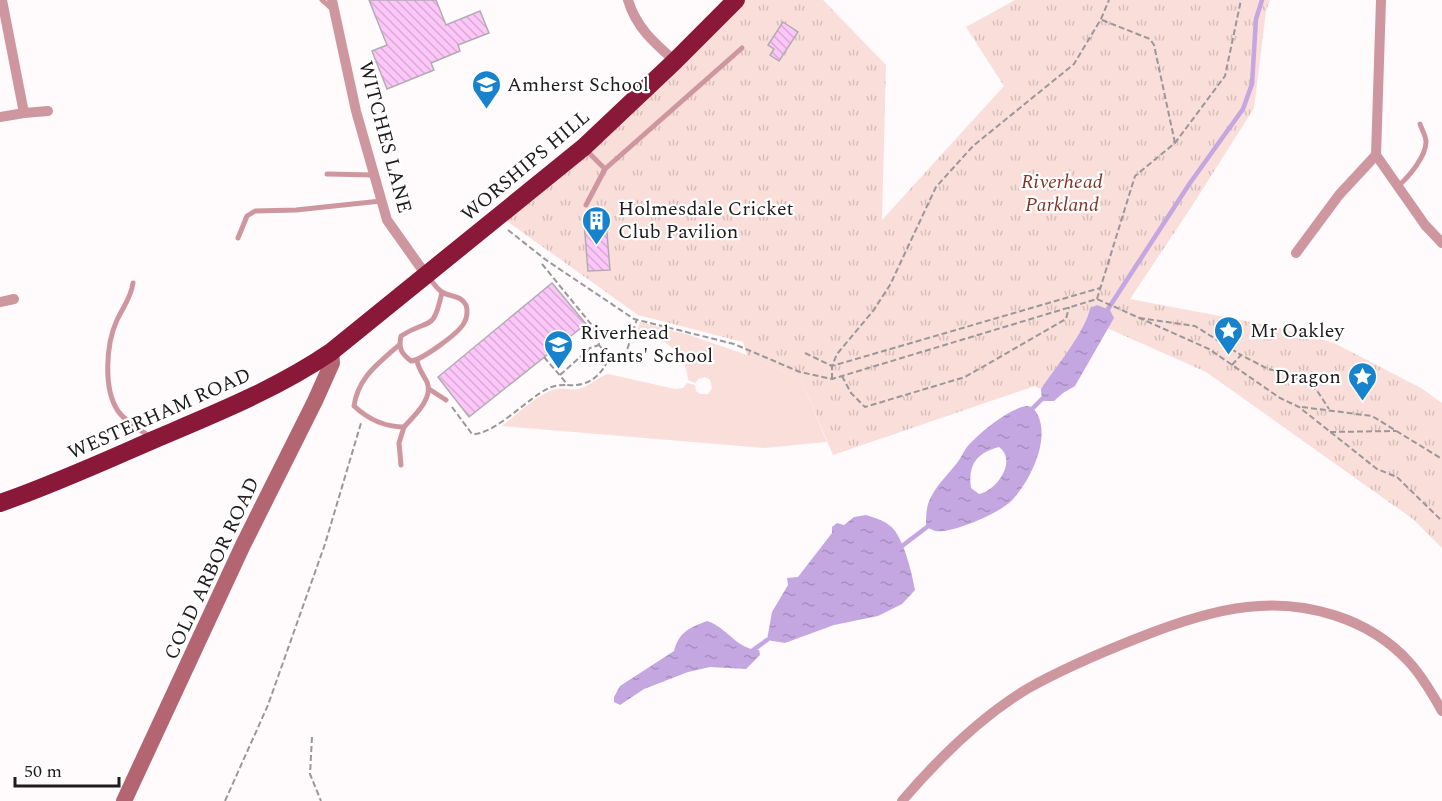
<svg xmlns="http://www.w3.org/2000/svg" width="1442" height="801" font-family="Spectral,serif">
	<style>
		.green { fill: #faded9 }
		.park { fill: url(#park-tufts) }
		.water { fill: url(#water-ripples); fill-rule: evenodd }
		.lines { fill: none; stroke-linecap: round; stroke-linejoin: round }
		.stream { stroke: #c4a6e0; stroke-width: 4.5 }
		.building { fill: url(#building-back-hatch); stroke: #b2acb2; stroke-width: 1.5 }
		.path { stroke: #9b9798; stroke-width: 2; stroke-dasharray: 6 3; stroke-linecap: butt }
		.lane { stroke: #ce979f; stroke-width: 5 }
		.street { stroke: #ce979f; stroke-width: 10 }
		.secondary { stroke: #b36672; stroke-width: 16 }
		.highway { stroke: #891839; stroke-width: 18 }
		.labels { text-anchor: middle; stroke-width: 4.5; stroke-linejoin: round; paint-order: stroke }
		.poi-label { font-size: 20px; fill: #1f1c1d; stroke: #fff; text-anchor: start }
		.street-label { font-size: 20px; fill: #1f1c1d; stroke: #fff }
		.park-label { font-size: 20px; font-style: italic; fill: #853226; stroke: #fff }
	</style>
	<defs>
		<pattern id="park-tufts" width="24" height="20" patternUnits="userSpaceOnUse" patternTransform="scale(1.5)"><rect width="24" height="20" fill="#faded9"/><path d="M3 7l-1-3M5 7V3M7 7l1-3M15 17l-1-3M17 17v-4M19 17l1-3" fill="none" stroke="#d6beba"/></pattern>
		<pattern id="water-ripples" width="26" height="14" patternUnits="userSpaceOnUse" patternTransform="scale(1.5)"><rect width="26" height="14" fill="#c4a6e0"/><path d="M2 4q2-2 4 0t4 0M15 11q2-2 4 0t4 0" fill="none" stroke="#a88ec0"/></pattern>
		<pattern id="building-back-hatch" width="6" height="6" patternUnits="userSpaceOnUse" patternTransform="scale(1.5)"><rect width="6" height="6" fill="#fcc7f8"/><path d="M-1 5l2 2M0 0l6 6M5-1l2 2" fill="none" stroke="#d8aad4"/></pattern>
	</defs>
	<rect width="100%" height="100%" fill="#fffafc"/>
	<!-- green -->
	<path class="green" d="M640 322 689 335 747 355 801 379 827 442 764 448 502 426C516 415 539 393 556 389 565 387 571 391 579 389 590 386 598 377 608 374L675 389 683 388 687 383 695 385 696 391 700 394H708L712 388 710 380 705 377 698 379 695 383 688 380C688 355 655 323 632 344Z"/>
	<!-- park -->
	<path class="park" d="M734 0H823L886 65 882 220 1004 86 966 27 1015 0H1270L1266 11 1254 108 1192 206 1130 299 1267 325 1334 343 1421 388 1442 403V548L1413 519 1206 372 1107 328 1113 317 1110 310 1097 305 1090 308C1086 331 1054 369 1041 389L1035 386 833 455 801 379 747 355 743 342 638 315 497 214Z"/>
	<!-- water -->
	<g class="water">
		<path d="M1097 305 1110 310 1114 318 1075 386 1063 393 1054 401H1042L1041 389C1054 369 1086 331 1090 308Z"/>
		<path d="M1027 406 1032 407C1056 431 1030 484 1009 503 996 514 952 534 935 531 932 530 929 528 926 527 926 520 926 511 928 504 934 487 946 477 957 463 961 458 963 452 967 447 979 433 1009 408 1027 406ZM999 447C1018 461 996 491 979 494L971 488C968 465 976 453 999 447Z"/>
		<path d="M866 515C876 518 889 522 895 531 905 545 912 573 915 590L902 604 878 616 834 625 785 643 767 640 772 612 788 585 787 578 798 577 832 533V527L837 523 844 525 854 517Z"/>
		<path d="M707 621C727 627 737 650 759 650L760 655 746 669 710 667 688 672 644 689 620 705 614 702V697L620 686 674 651C679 632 689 628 707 621Z"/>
	</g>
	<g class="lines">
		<!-- stream -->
		<g class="stream">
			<path d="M1108 309 1190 183 1243 109 1252 84 1256 19 1262 0"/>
			<path d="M1033 408 1042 399"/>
			<path d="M902 546 927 527"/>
			<path d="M753 650 767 640"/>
		</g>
	</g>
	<!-- building -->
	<g class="building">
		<path d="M369 0H436L446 25 480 11 489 33 458 45 460 51 431 63 434 70 387 89 372 51 387 45Z"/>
		<path d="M783 22 798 32 779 61 770 55 774 49 768 45Z"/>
		<path d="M606 221 610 270 588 271 584 222Z"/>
		<path d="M552 283 586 324 469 417 438 377Z"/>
	</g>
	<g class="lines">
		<!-- path -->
		<g class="path">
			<path d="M1102 20 1150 39 1154 45 1175 143"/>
			<path d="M508 230 546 260 634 319 734 344 800 372 832 379 1097 299 1209 349 1280 398 1299 407 1377 469 1397 477 1442 521"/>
			<path d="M542 264 595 329 598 333 599 345C606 354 612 356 623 354L627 350 637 319"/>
			<path d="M1097 299 1135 176 1175 143 1225 76 1241 0"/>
			<path d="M1139 318 1195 326 1241 355"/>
			<path d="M805 353 832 366 1100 288"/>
			<path d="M544 357 568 385C590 387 603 374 610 355"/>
			<path d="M1232 365 1241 355 1268 369 1287 373 1316 389 1329 409"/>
			<path d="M560 375 590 348 599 345"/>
			<path d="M842 376 851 393 865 407 965 377 1066 319 1069 307"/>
			<path d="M832 379V366L837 354 873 311 890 285 936 187 973 146 1074 64 1101 19 1109 0"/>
			<path d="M452 407 472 434C493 436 529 397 549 388 555 385 562 385 568 385"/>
			<path d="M1302 407 1372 416 1442 459"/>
			<path d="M1330 432 1396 431"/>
			<path d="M312 737 310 774 321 801"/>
			<path d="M225 801 268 705 325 544 361 423"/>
		</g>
		<!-- lane -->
		<g class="lane">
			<path d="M322 0 332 9"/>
			<path d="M587 151 605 169"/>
			<path d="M327 174 373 175"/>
			<path d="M1398 186C1409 177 1426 156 1426 142 1426 136 1422 130 1420 124"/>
			<path d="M586 205 605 169 742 48"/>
			<path d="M238 238 247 216 255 211 296 210 381 201"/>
			<path d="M429 278C433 282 437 289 442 292 450 297 461 295 466 305 468 310 467 319 464 323 459 333 422 360 411 361 402 354 398 349 401 336 430 317 433 334 442 292"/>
			<path d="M133 283C131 298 123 307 117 320 106 344 103 389 118 411 126 422 140 430 151 437"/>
			<path d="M399 345C379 363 358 377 354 406 368 419 385 427 404 427 414 416 434 398 427 382 423 374 419 370 417 361"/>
			<path d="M429 389 446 400"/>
			<path d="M401 465 399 443 404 427"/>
		</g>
		<!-- street -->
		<g class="street">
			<path d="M2 0 24 113 48 111"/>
			<path d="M332 0 356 111 387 220 426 275"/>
			<path d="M628 0C636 27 654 43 675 61"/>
			<path d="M1381 0 1376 155 1425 225 1442 243"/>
			<path d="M0 117 24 113"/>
			<path d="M1296 253 1339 195 1376 155"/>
			<path d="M0 302 14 299"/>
			<path d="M902 801C938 759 979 718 1027 689 1062 669 1100 653 1138 638 1173 624 1210 611 1247 607 1305 600 1369 618 1409 662 1422 676 1433 695 1442 711"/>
		</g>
		<!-- secondary -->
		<path class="secondary" d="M124 801 243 545 315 401 332 363 331 352"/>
		<!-- highway -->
		<path class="highway" d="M0 503C55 484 107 460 160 437 219 412 278 388 331 352L584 147 675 61 736 0"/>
	</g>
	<!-- icons -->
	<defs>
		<symbol id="school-pin" viewBox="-11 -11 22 30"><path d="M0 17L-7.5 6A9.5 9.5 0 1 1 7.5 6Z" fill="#1883cd" stroke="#fff"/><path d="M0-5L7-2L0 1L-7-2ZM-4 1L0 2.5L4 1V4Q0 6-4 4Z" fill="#fff"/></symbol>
		<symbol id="building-pin" viewBox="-11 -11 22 30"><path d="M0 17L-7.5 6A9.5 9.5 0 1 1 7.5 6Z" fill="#1883cd" stroke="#fff"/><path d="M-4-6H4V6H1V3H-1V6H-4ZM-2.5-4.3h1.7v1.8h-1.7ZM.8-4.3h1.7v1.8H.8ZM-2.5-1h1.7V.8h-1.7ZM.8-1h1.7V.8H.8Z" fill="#fff"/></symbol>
		<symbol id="sight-pin" viewBox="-11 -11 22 30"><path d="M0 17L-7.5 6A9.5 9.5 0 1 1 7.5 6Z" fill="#1883cd" stroke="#fff"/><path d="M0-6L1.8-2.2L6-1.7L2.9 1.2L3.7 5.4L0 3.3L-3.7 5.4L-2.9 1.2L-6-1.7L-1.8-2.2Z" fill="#fff"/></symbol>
	</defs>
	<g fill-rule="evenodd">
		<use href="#school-pin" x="470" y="68" width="33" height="45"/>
		<use href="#building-pin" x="580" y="204" width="33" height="45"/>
		<use href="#sight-pin" x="1212" y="314" width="33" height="45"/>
		<use href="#school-pin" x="542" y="328" width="33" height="45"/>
		<use href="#sight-pin" x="1346" y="360" width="33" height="45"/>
	</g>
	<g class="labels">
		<!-- poi labels -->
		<g class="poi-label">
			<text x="507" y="91">Amherst School</text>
			<text x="618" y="215">Holmesdale Cricket<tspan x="618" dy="23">Club Pavilion</tspan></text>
			<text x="1250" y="337">Mr Oakley</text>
			<text x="580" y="339">Riverhead<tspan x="580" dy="23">Infants' School</tspan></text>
			<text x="1341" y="383" text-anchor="end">Dragon</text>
		</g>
		<!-- street labels -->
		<g class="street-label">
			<text transform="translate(386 137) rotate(75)" y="7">WITCHES LANE</text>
			<text transform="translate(525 165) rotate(-40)" y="7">WORSHIPS HILL</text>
			<text transform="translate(159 413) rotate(-24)" y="7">WESTERHAM ROAD</text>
			<text transform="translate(211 568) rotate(-65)" y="7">COLD ARBOR ROAD</text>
		</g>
		<!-- park labels -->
		<g class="park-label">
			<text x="1062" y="188">Riverhead<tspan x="1062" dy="23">Parkland</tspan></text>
		</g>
	</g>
	<!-- scale -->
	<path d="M15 777v9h104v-9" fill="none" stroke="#1f1c1d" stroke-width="3"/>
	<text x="24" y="777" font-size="18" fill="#1f1c1d" stroke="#ffffff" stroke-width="4.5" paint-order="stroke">50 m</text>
</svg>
